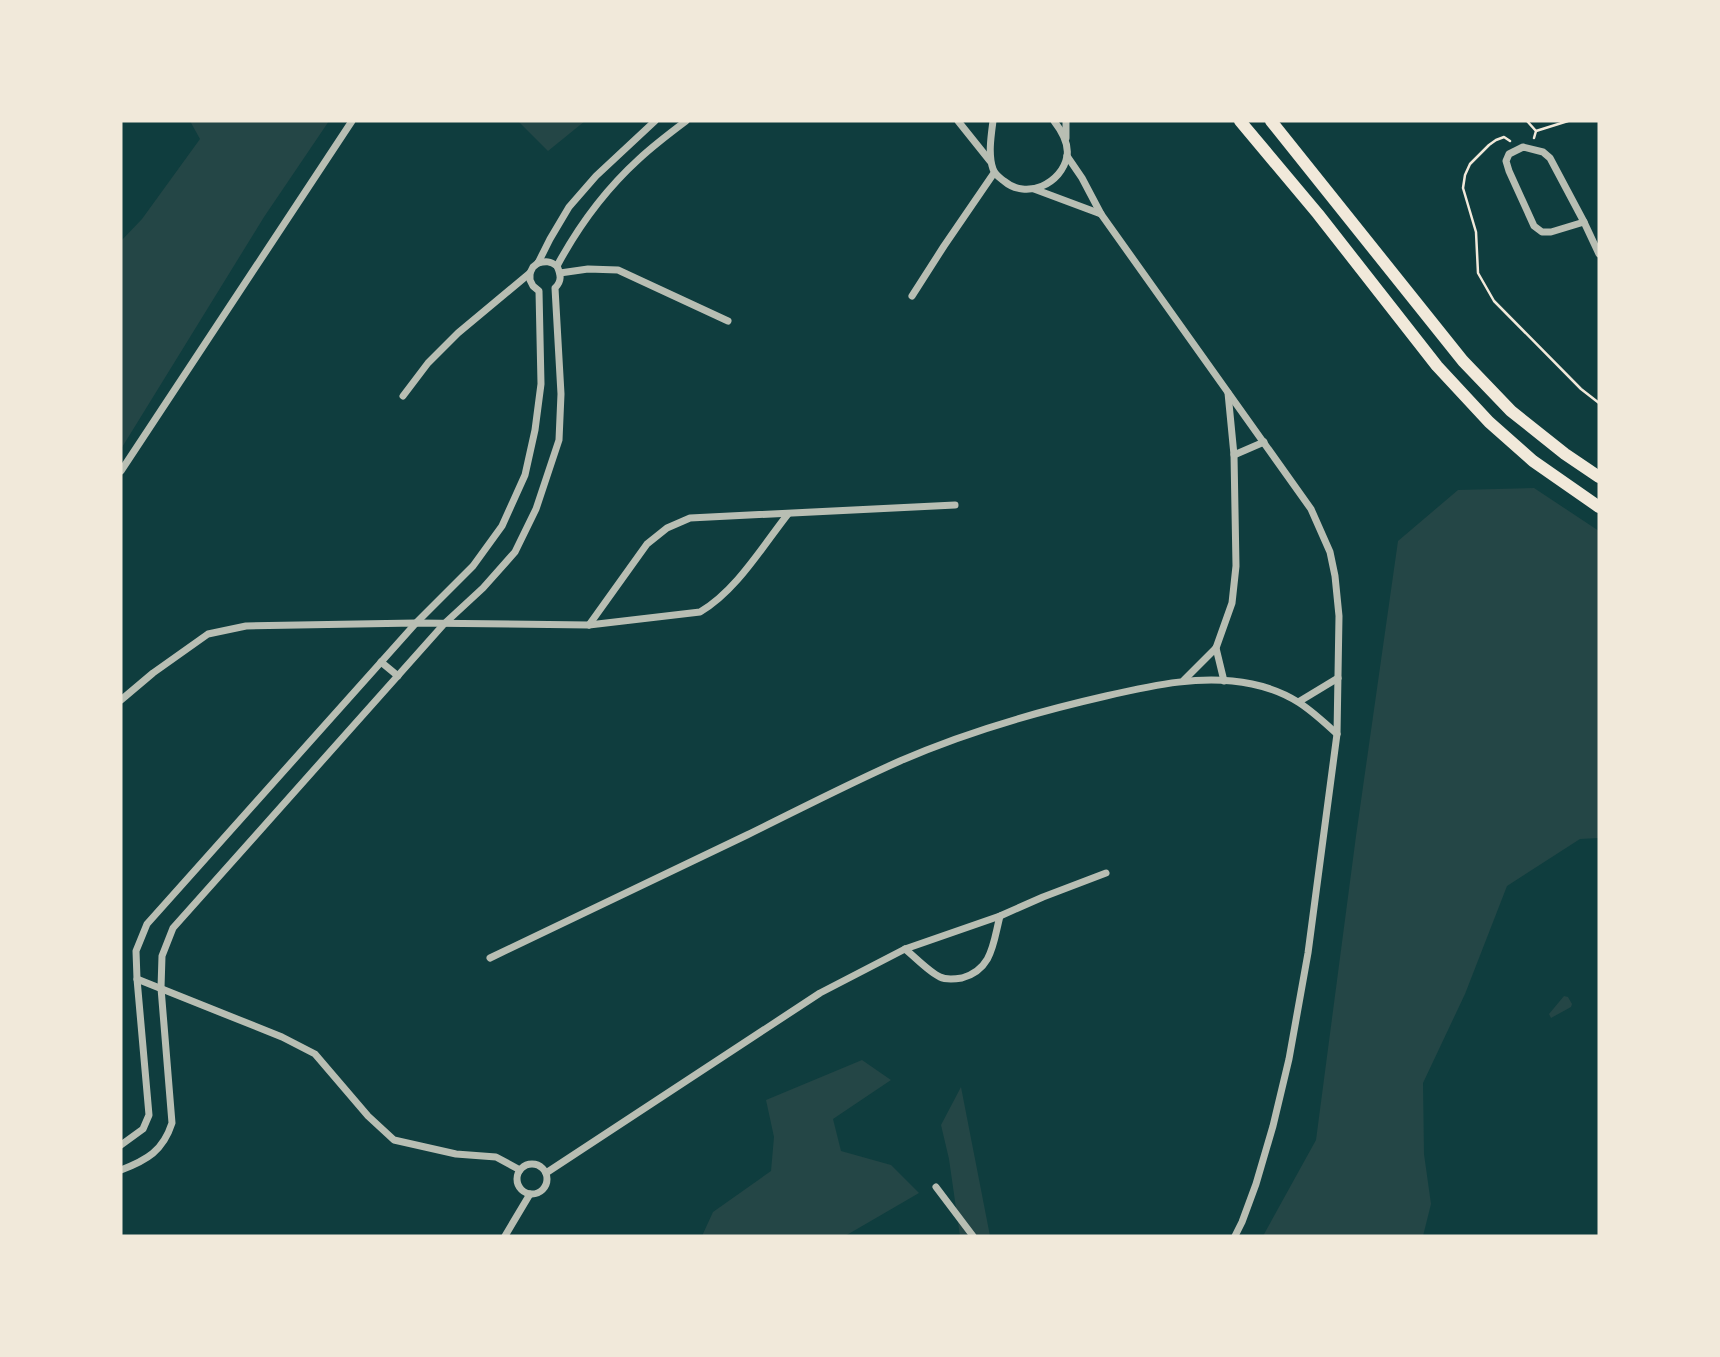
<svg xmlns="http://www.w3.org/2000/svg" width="1720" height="1357" font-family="Overpass,sans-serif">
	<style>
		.green { fill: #244646 }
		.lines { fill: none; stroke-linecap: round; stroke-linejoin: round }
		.path { stroke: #f1e9da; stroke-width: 2.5 }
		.minor { stroke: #b8beb3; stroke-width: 7 }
		.secondary { stroke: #f1e9da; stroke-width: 12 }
	</style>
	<rect width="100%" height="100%" fill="#0f3d3e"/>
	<!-- green -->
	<g class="green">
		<path d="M190 121H329L264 217 121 449V241L142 219 200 139Z"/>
		<path d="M518 121H585L548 151Z"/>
		<path d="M1534 488 1599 531V838L1580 839 1507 886 1465 994 1423 1083 1424 1154 1431 1204 1423 1236H1263L1316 1140 1356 836 1398 541 1458 490Z"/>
		<path d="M1564 996 1568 997 1572 1004 1571 1007 1551 1018 1549 1014Z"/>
		<path d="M862 1060 891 1080 833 1119 841 1151 891 1165 919 1193 845 1236H702L713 1212 771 1171 774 1137 766 1100Z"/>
		<path d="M961 1087 990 1236H960L949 1159 941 1125Z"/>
	</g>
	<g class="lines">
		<!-- path -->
		<g class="path">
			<path d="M1527 121 1536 131 1534 138"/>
			<path d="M1536 131 1568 121"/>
			<path d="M1510 141 1504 137 1496 140 1489 145 1470 164 1465 175 1463 188 1476 232 1478 273 1494 301 1581 389 1599 403"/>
		</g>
		<!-- minor -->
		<g class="minor">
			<path d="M958 121 990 161"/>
			<path d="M993 121C991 136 988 155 993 169 995 175 999 177 1004 181 1026 200 1062 184 1067 156 1069 144 1061 130 1054 121"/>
			<path d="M1066 121V138"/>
			<path d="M1523 147 1543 152 1550 158 1584 222 1551 232H1542L1534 226 1509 171 1506 161 1509 154Z"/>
			<path d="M1067 156 1082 178 1101 214 1311 509 1330 552 1335 576 1339 616 1337 734 1308 953 1289 1059 1273 1126 1256 1184 1242 1222 1235 1236"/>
			<path d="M1034 189 1101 214"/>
			<path d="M1584 222 1599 254"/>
			<path d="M538 263C546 261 550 261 557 266"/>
			<path d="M560 273 588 269 618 270 728 321"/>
			<path d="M912 296 944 246 994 173"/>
			<path d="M403 396 428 363 458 333 530 273"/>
			<path d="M1234 455 1264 442"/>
			<path d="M121 471 352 121"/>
			<path d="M589 625 647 544 667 528 690 518 955 505"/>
			<path d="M1216 648 1224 681"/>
			<path d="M381 662 398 676"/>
			<path d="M1184 680 1216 648 1232 603 1236 566 1234 455 1228 393"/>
			<path d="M121 700 153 673 208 634 246 626 416 623 589 625 700 612C736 591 762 547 788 514"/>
			<path d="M1300 701 1338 678"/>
			<path d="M905 949C915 957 929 972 940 977 946 980 955 979 962 978 993 969 993 943 1000 916"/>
			<path d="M490 958C576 917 662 876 747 835 798 810 848 784 900 761 966 732 1036 712 1106 696 1154 685 1203 674 1252 684 1291 692 1310 709 1337 734"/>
			<path d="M137 979 282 1037 315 1054 368 1116 394 1140 456 1154 496 1157 520 1170"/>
			<path d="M121 1145 143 1129 149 1115 137 979 136 951 147 924 416 623 473 566 502 526 525 475 535 430 541 384 539 291 533 286 530 280V273L533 267 538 263 550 239 569 207 596 176 655 121"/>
			<circle cx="532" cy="1179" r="15"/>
			<path d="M121 1170C147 1160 163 1151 172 1123L161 988 162 956 173 928 444 624 483 588 515 552 536 509 559 440 561 394 555 288C562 281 561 275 557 266 578 227 606 189 639 159 654 145 670 133 686 121"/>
			<path d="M546 1173 820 993 905 949 1000 916 1043 897 1106 873"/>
			<path d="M936 1187 973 1236"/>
			<path d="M505 1236 530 1194"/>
		</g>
		<!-- secondary -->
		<g class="secondary">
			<path d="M1240 121 1318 214 1437 366 1489 422 1533 461 1599 507"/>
			<path d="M1271 121 1463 361 1511 411 1565 454 1599 477"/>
		</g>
	</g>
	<!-- border -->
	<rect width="1720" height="1357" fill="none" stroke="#f1e9da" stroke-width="245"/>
</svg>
